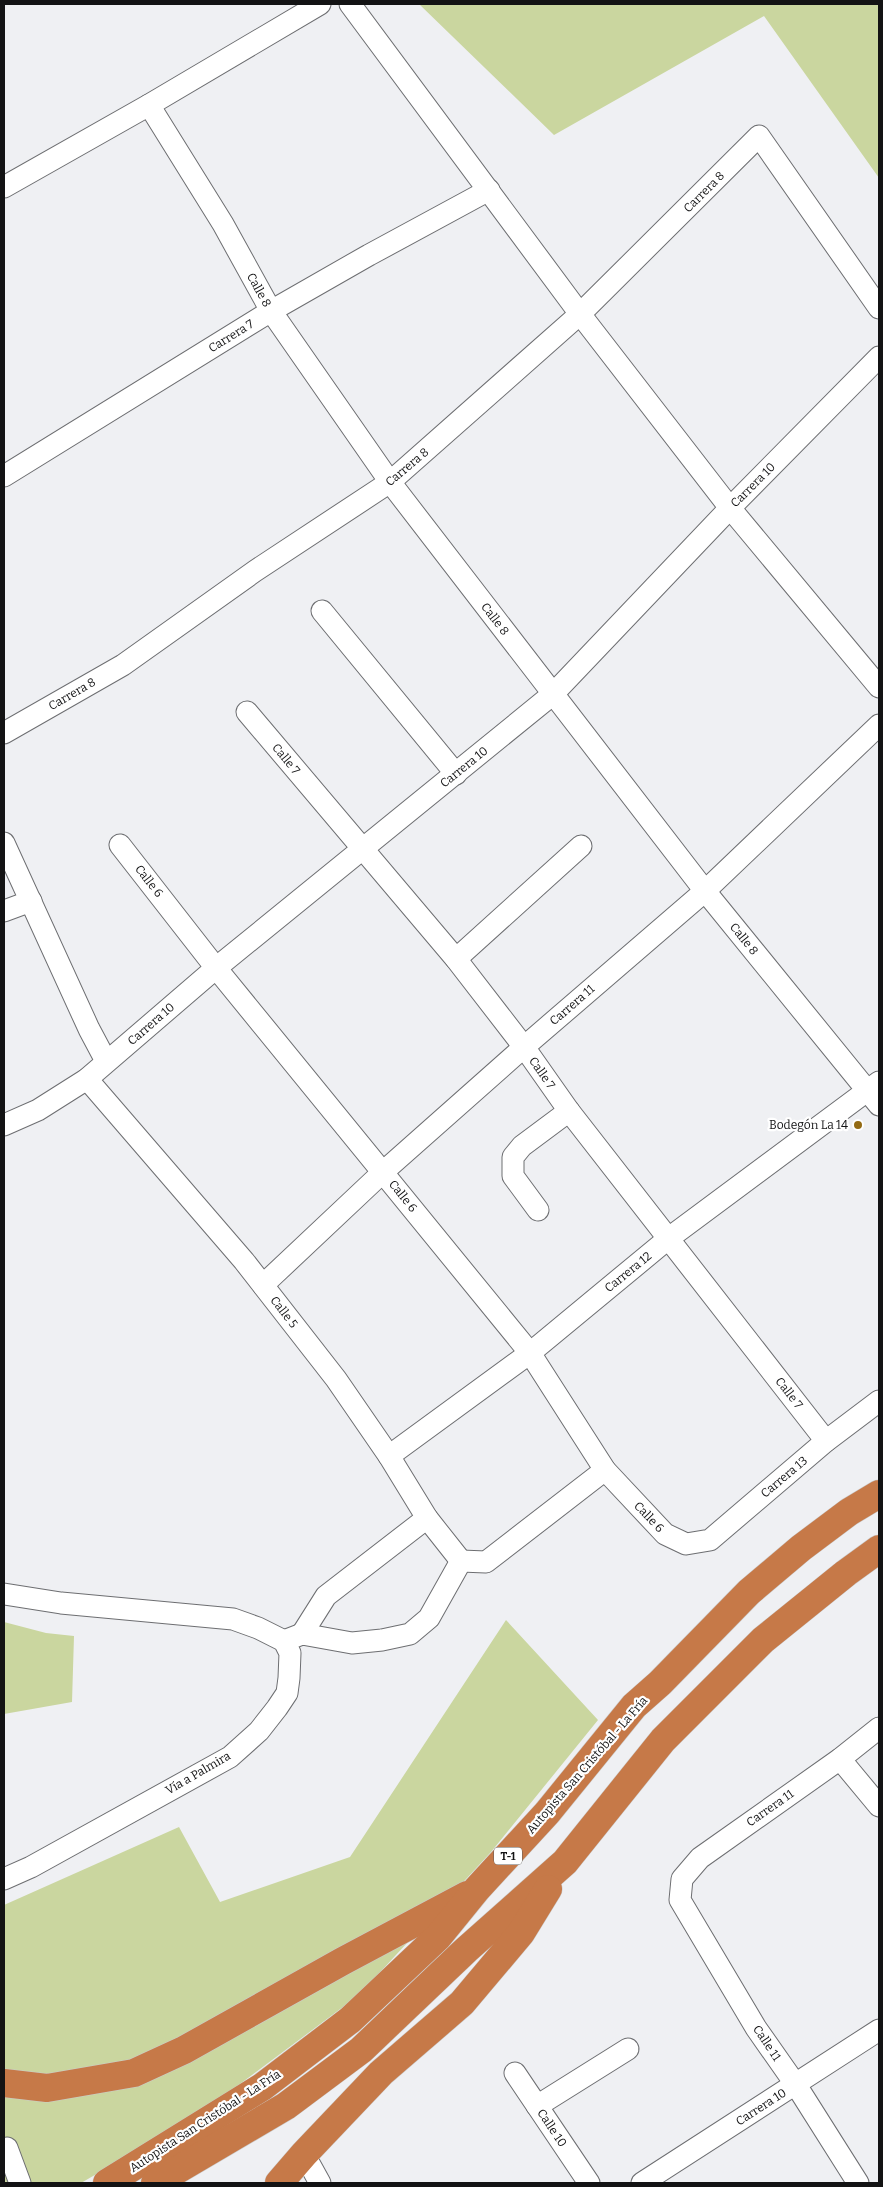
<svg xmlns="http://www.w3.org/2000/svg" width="883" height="2187" font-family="Bitter,serif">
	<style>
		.green { fill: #cad69f }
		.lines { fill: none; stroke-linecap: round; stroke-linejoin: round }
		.minor-casing { stroke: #6d6e71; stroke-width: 23 }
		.highway-casing { stroke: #cbcbcb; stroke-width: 29 }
		.minor { stroke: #fff; stroke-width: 21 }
		.highway { stroke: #c67948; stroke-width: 28 }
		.poi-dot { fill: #936a13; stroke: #fff; stroke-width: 2 }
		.labels { text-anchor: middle; stroke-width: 4.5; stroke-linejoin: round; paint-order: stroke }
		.shield { fill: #fff; stroke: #5a5a5a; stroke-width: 1 }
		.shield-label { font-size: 11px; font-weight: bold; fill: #131314 }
		.street-label { font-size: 12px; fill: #131314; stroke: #fff }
		.poi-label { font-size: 12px; fill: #131314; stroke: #fff; text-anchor: end }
	</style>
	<rect width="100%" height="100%" fill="#eff0f3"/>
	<!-- green -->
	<g class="green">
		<path d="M419 4H879V178L764 16 554 135Z"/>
		<path d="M506 1620 598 1720 491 1852 359 1995 200 2114 81 2183H4V1905L179 1827 220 1902 350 1857Z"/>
		<path d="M4 1622 46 1633 74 1636 72 1702 4 1714Z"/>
	</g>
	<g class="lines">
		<defs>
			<g id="minor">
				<path d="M350 4 580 314 730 508 879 687"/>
				<path d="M149 105 223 224 271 311 390 482 705 891 879 1105"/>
				<path d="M4 187 149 105 320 4"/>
				<path d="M4 476 271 311 369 255 489 190"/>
				<path d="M322 611 456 774"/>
				<path d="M247 712 456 959 524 1047 569 1111 826 1441"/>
				<path d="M4 733 123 665 255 571 390 482 580 314 759 136 879 308"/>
				<path d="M4 843 89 1029 106 1061"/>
				<path d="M120 845 216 968 530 1353 605 1470 665 1534 686 1544 710 1540 826 1441 879 1401"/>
				<path d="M4 911 31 901"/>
				<path d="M456 959 581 846"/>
				<path d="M87 1079 244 1261 336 1379 389 1456 427 1518 461 1561"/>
				<path d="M4 1125 38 1110 87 1079 216 968 553 694 730 508 879 357"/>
				<path d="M538 1210 513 1176V1157L522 1146 569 1111"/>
				<path d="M263 1285 383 1172 524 1047 705 891 879 725"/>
				<path d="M389 1456 530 1353 669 1238 879 1082"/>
				<path d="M461 1561 486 1562 605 1470"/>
				<path d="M4 1594 61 1603 233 1619 258 1628 284 1641 290 1653 289 1678 287 1693 277 1708 259 1731 230 1757 31 1867 4 1879"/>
				<path d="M302 1634 326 1596 427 1518"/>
				<path d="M284 1641 302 1634 352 1643 382 1640 410 1634 429 1618 461 1561"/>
				<path d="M840 1759 879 1806"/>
				<path d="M515 2073 589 2183"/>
				<path d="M537 2106 628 2049"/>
				<path d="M304 2154 320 2183"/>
				<path d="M20 2183 7 2148 20 2183"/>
				<path d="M642 2183 879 2030"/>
				<path d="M858 2183 796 2085 756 2028 680 1900 682 1879 700 1858 840 1759 879 1728"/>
			</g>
			<g id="highway">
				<path d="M4 2083 47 2088 134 2073 184 2050 343 1961 467 1895"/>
				<path d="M107 2183 262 2087 350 2020 438 1937 477 1889 547 1813 634 1706 660 1683 749 1592 801 1548 849 1512 879 1494"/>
				<path d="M155 2183 286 2106 361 2050 466 1950 565 1862 663 1740 763 1640 846 1573 879 1549"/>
				<path d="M279 2183 304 2154 381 2073 462 2003 521 1933 548 1889"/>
			</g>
		</defs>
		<!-- minor casing -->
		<use href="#minor" class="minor-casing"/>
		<!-- highway casing -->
		<use href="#highway" class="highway-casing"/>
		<!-- minor -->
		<use href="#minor" class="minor"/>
		<!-- highway -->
		<use href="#highway" class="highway"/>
	</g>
	<!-- markers -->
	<circle class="poi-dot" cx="858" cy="1125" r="5"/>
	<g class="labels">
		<!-- shield labels -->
		<rect class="shield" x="494" y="1847.5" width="28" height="17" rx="4"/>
		<g class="shield-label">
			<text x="508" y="1860">T-1</text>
		</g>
		<!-- street labels -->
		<g class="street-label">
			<text transform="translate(704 192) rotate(-45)" y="4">Carrera 8</text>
			<text transform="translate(259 290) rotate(61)" y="4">Calle 8</text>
			<text transform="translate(231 336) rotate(-32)" y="4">Carrera 7</text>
			<text transform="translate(407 467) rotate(-40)" y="4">Carrera 8</text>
			<text transform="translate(753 485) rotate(-45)" y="4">Carrera 10</text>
			<text transform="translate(495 619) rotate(52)" y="4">Calle 8</text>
			<text transform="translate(72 694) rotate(-30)" y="4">Carrera 8</text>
			<text transform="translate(286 759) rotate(50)" y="4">Calle 7</text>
			<text transform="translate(464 767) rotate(-39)" y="4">Carrera 10</text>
			<text transform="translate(149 881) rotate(52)" y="4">Calle 6</text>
			<text transform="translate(744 939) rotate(51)" y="4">Calle 8</text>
			<text transform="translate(572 1005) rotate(-41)" y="4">Carrera 11</text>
			<text transform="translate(151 1024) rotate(-41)" y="4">Carrera 10</text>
			<text transform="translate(542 1073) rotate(55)" y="4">Calle 7</text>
			<text transform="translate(403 1196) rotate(51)" y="4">Calle 6</text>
			<text transform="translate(628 1272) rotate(-39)" y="4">Carrera 12</text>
			<text transform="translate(284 1312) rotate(52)" y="4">Calle 5</text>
			<text transform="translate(789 1393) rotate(52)" y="4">Calle 7</text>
			<text transform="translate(784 1477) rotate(-40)" y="4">Carrera 13</text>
			<text transform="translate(649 1517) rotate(46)" y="4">Calle 6</text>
			<text transform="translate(587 1765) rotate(-49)" y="4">Autopista San Cristóbal - La Fría</text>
			<text transform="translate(198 1773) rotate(-30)" y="4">Vía a Palmira</text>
			<text transform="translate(770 1808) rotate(-35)" y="4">Carrera 11</text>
			<text transform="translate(767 2043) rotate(56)" y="4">Calle 11</text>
			<text transform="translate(761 2107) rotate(-33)" y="4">Carrera 10</text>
			<text transform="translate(205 2121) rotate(-33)" y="4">Autopista San Cristóbal - La Fría</text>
			<text transform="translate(552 2128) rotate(56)" y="4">Calle 10</text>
		</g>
		<!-- poi labels -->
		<g class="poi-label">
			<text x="848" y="1129">Bodegón La 14</text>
		</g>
	</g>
	<!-- border -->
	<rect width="883" height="2187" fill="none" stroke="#131314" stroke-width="10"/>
</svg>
